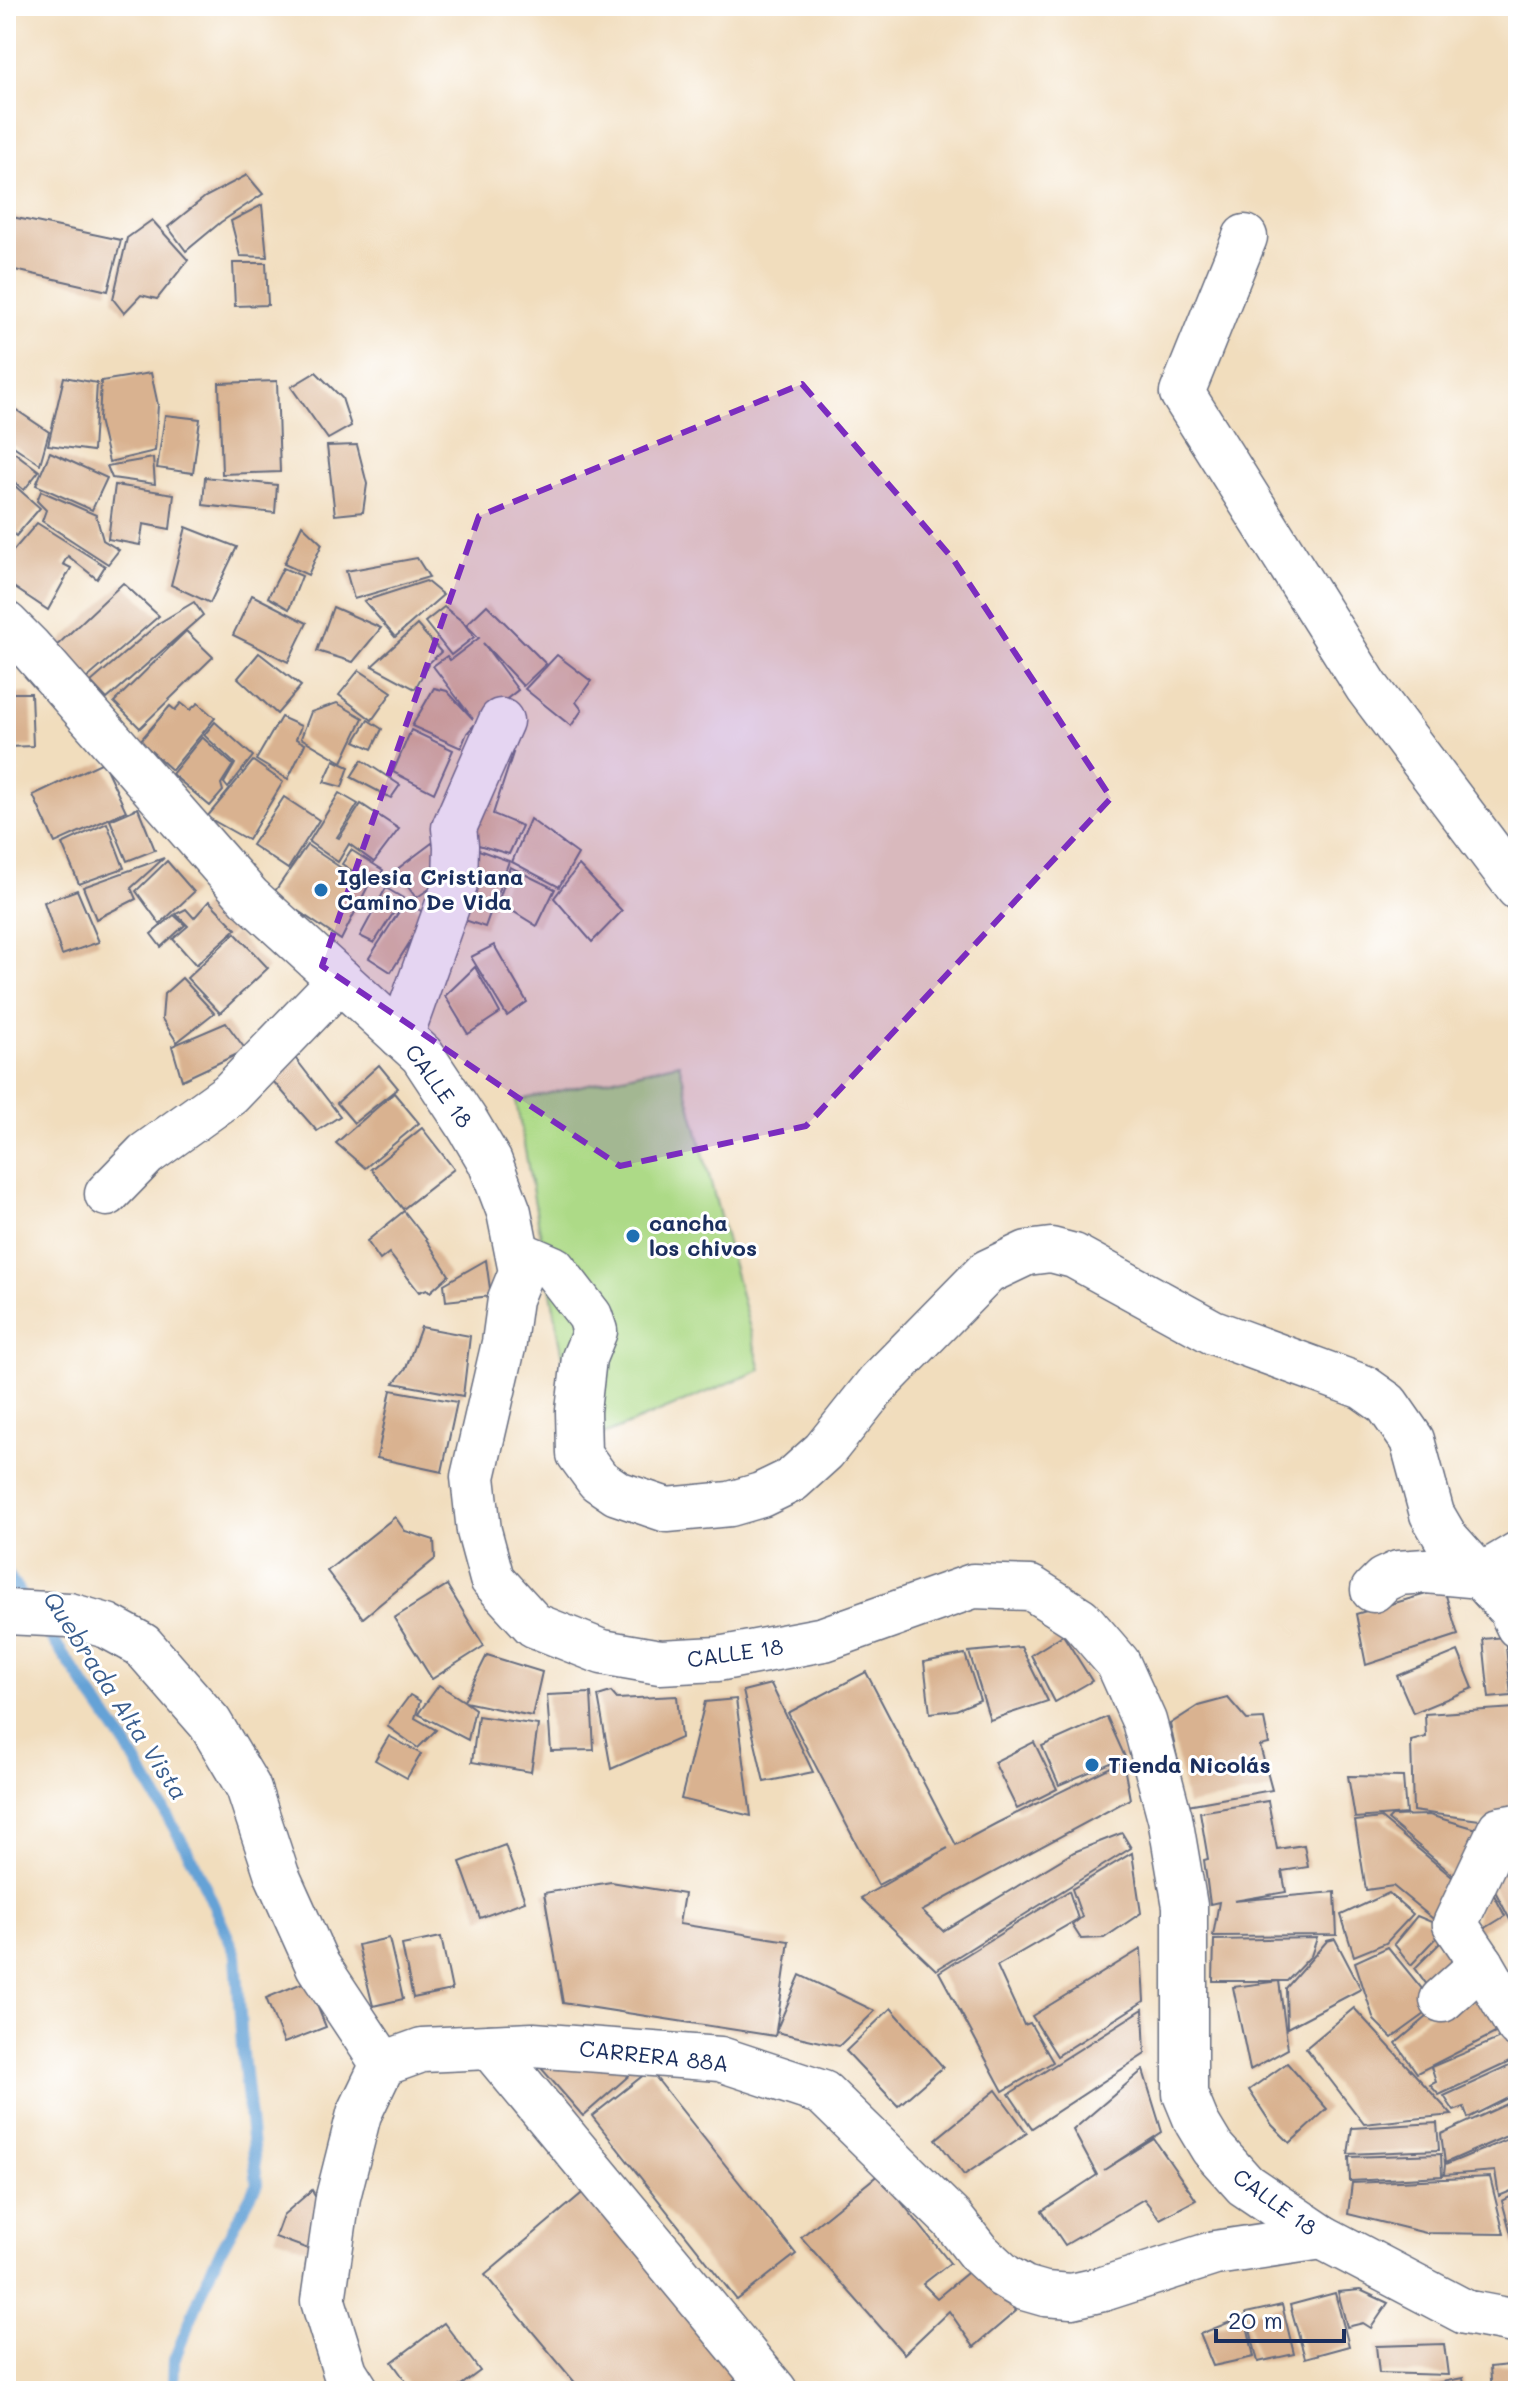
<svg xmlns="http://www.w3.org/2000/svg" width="1524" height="2397" font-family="Mali,sans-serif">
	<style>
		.green { fill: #adda87; stroke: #648472; stroke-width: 2 }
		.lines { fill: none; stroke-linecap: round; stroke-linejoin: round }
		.stream { stroke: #65a2d6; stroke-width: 12 }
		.building { fill: #d9b290 }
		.minor-casing { stroke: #666c7f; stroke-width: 47 }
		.minor { stroke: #fff; stroke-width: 44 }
		.marked { fill: #7b2cbf; fill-opacity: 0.2; stroke: #7b2cbf; stroke-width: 6; stroke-dasharray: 16 10; stroke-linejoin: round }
		.poi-dot { fill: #1f6fb2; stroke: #fff; stroke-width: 3 }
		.labels { text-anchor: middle; stroke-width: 6; stroke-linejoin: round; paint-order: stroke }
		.poi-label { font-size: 22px; font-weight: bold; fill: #1b2f5e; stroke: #fff; text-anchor: start }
		.street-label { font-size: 22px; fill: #1b2f5e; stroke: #fff }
		.water-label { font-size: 24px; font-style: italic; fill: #395d8e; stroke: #fff }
	</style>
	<rect width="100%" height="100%" fill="#fff"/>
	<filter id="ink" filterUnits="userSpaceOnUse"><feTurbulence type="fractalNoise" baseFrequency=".0125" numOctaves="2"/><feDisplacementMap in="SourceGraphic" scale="16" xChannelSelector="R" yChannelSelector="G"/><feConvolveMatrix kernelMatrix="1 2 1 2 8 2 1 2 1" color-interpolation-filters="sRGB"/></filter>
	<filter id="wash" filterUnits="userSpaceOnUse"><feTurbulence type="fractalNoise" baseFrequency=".006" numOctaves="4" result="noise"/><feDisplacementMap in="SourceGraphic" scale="32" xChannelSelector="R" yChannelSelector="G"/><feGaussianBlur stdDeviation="1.8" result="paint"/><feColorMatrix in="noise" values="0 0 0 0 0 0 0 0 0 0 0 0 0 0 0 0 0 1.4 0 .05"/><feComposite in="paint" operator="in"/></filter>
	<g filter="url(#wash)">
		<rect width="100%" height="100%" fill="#f1ddbd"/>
		<!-- green -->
		<path class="green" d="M679 1063 761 1370 579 1445 516 1101Z"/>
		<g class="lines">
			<!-- stream -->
			<g class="stream">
				<path d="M6 1572 26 1602"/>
				<path d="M42 1624 125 1743 195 1864 236 1955 242 2046 257 2184 212 2267 174 2360 173 2391"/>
			</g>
		</g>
		<g id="blocks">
			<!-- building -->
			<g class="building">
				<path d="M247 175 263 194 221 222 186 251 168 227 205 197Z"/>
				<path d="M262 205 267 257 240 256 231 221Z"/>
				<path d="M12 217 121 240 108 291 6 268V233Z"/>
				<path d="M152 220 188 260 157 299 141 295 124 313 113 299 127 238Z"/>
				<path d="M233 263H266L268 305 235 306Z"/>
				<path d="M316 372 342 398 351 426 328 439 291 387Z"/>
				<path d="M151 373 158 405 155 451 109 462 99 420 101 381Z"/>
				<path d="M64 377 97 383 93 451 48 445Z"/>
				<path d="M277 381 280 472 222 474 219 383Z"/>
				<path d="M6 403 49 432 40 464 6 441Z"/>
				<path d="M165 415 200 419 193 473 157 468Z"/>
				<path d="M357 445 367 484 363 512 335 515 327 446Z"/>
				<path d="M6 446 39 471 24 490 6 475Z"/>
				<path d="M50 452 107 478 92 510 36 485Z"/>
				<path d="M153 458 155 484 112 478 107 466Z"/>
				<path d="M205 477 277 485 275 513 203 505Z"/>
				<path d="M6 478 40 508 16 536 6 528Z"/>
				<path d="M115 485 174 494 170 529 143 524 140 545 108 539Z"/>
				<path d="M41 491 96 515 103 540 119 550 108 564 42 521 46 510 37 501Z"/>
				<path d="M37 523 105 566 97 579 68 556 63 564 71 568 48 610 6 582V559Z"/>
				<path d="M302 525 322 544 308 575 284 564Z"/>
				<path d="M186 527 237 547 210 603 171 585Z"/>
				<path d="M417 558 429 577 354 599 346 571Z"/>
				<path d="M283 568 302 576 289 609 268 597Z"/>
				<path d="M426 581 443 595 395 637 364 601Z"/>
				<path d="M123 583 159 616 85 680 51 651Z"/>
				<path d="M252 595 307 623 288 662 233 635Z"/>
				<path d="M194 602 203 615 107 699 91 682 159 623Z"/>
				<path d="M487 605 546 664 523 686 483 643 518 690 476 723 467 733 461 748 412 726 434 688 447 691 473 719 433 666 447 656 450 660 479 638 466 625Z"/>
				<path d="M333 607 381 628 353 662 317 651Z"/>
				<path d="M444 607 463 622 474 637 451 655 425 622Z"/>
				<path d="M417 625 441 652 429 663 415 689 372 666Z"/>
				<path d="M186 631 213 657 140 728 114 702Z"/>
				<path d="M259 653 301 686 277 714 238 678Z"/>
				<path d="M557 655 591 681 576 702 582 710 571 726 525 689Z"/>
				<path d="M359 670 392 692 372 720 339 695Z"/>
				<path d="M6 693H31L33 746 6 747Z"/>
				<path d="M181 703 190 710 198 703 215 718 172 770 140 741 170 706 175 710Z"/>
				<path d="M337 703 363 718 342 762 301 738 311 712Z"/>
				<path d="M281 717 301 726 296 739 305 744 288 779 256 760Z"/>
				<path d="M368 720 382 729 372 749 355 741Z"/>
				<path d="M215 722 253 756 228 788 224 783 235 764 204 735Z"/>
				<path d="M411 730 453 750 434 793 393 772Z"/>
				<path d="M202 737 233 765 221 784 223 791 210 806 172 774Z"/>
				<path d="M499 749 513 753 493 814 522 826 509 854 465 841Z"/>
				<path d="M334 760 349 767 342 787 324 782Z"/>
				<path d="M362 760 400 785 391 798 351 777Z"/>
				<path d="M253 761 283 782 248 840 207 817Z"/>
				<path d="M103 762 126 811 55 843 33 795Z"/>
				<path d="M339 793 358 804 337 837 339 838 361 804 399 829 374 862 349 844 338 862 309 842Z"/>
				<path d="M284 797 319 820 288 869 252 845Z"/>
				<path d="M138 808 155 850 127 861 110 820Z"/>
				<path d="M530 819 578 854 559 887 512 862Z"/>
				<path d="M107 823 124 868 79 884 62 844Z"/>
				<path d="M432 843 450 875 416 898 396 870Z"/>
				<path d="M307 845 368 886 341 940 273 894Z"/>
				<path d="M476 849 509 861 485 927 453 916Z"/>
				<path d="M351 850 383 870 375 886 342 864Z"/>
				<path d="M164 858 131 888 136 899 96 919 83 887Z"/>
				<path d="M167 861 194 892 160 924 136 891Z"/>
				<path d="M579 865 622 911 592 942 554 898Z"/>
				<path d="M510 867 555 889 537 926 498 902Z"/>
				<path d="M386 888 403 898 374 943 360 936Z"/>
				<path d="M77 890 99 942 62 955 44 902Z"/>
				<path d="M209 901 236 929 196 965 173 939 188 926 176 914 186 909 194 918Z"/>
				<path d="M406 901 427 915 391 972 369 958Z"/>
				<path d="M174 915 185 925 161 947 151 934Z"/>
				<path d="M235 933 268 968 220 1013 187 978Z"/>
				<path d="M494 945 527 1002 507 1016 471 957Z"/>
				<path d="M475 967 500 1013 468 1034 445 996Z"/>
				<path d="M182 978 214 1013 177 1042 162 1019 164 994Z"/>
				<path d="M226 1023 246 1050 182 1080 172 1046Z"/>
				<path d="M289 1050 340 1116 317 1131 265 1072Z"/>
				<path d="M379 1065 398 1088 354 1123 337 1103Z"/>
				<path d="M394 1093 419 1123 365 1168 336 1143Z"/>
				<path d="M422 1128 454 1169 403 1209 371 1169Z"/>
				<path d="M404 1211 426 1239 449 1275 430 1292 427 1289 419 1292 389 1253 380 1260 367 1241Z"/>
				<path d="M486 1260 491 1296 446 1301 444 1284Z"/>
				<path d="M421 1327 470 1336 463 1396 394 1383 406 1368Z"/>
				<path d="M391 1390 457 1402 442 1472 377 1458Z"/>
				<path d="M395 1517 405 1531 434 1540 435 1559 363 1618 327 1571Z"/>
				<path d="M447 1585 484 1646 432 1679 394 1618Z"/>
				<path d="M1444 1589 1458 1635 1366 1665 1356 1614Z"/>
				<path d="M1063 1635 1092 1681 1055 1702 1031 1655Z"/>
				<path d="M1505 1637 1511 1696 1489 1698 1483 1639Z"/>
				<path d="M1021 1647 1048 1701 990 1720 969 1652Z"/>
				<path d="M1458 1651 1473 1688 1413 1713 1397 1676Z"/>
				<path d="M965 1654 980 1700 956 1710 930 1713 924 1662Z"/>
				<path d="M487 1655 542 1672 532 1716 465 1702 475 1709 468 1740 418 1714 439 1685 464 1701Z"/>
				<path d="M866 1672 956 1845 997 1823 1123 1761 1130 1799 922 1911 943 1931 1074 1852 1122 1833 1131 1848 936 1970 861 1898 948 1848 878 1885 788 1713Z"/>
				<path d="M771 1684 813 1772 764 1782 743 1691Z"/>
				<path d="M611 1692 617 1699 677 1696 681 1738 611 1769 598 1696Z"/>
				<path d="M591 1693 594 1750 551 1751 547 1695Z"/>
				<path d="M410 1695 420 1701 415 1718 436 1730 418 1748 387 1726Z"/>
				<path d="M1228 1698 1247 1720 1264 1719 1269 1744 1260 1746 1272 1790 1187 1805 1170 1724 1198 1706Z"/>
				<path d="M736 1699 751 1816 681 1799 705 1702Z"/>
				<path d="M1515 1708 1518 1729V1804L1509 1824 1413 1811 1411 1741 1426 1737 1425 1714Z"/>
				<path d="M478 1716 538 1725 531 1772 472 1762Z"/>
				<path d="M1107 1717 1125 1757 1059 1785 1042 1746Z"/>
				<path d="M389 1736 421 1754 407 1778 375 1760Z"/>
				<path d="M1034 1742 1057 1789 1017 1809 994 1762Z"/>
				<path d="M1348 1776 1403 1777 1406 1814 1355 1818Z"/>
				<path d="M1268 1801 1277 1849 1304 1845 1308 1867 1282 1871 1286 1892 1234 1901 1335 1892 1337 1935 1213 1936 1219 1902 1210 1904 1204 1860 1208 1859 1200 1812Z"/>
				<path d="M1429 1815 1487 1832 1465 1885 1388 1820 1392 1816Z"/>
				<path d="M1381 1818 1464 1887 1437 1922 1393 1886 1366 1890 1355 1821Z"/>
				<path d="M505 1845 525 1901 480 1918 460 1862Z"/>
				<path d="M1518 1846V1935L1486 1874Z"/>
				<path d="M1132 1853 1141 1913 1104 1938 1081 1939 1072 1925 1082 1917 1072 1889Z"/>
				<path d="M1484 1876 1505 1916 1474 1935Z"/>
				<path d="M611 1882 684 1894 679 1924 789 1941 776 2031 800 1975 875 2011 839 2046 776 2032 775 2036 563 2003 544 1893Z"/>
				<path d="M1069 1891 1078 1919 997 1966 1024 2025 1030 2023 1053 2062 1003 2091 939 1972Z"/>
				<path d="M1389 1893 1413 1914 1386 1943 1354 1956 1341 1915Z"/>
				<path d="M1417 1916 1446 1928 1411 1965 1394 1944Z"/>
				<path d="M1450 1933 1476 1965 1437 1999 1415 1968Z"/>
				<path d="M441 1937 452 1990 413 1998 402 1945Z"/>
				<path d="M389 1938 403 1999 373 2006 358 1945Z"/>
				<path d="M1317 1938 1311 1956 1287 1981H1213L1214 1940Z"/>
				<path d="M1335 1939 1361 1989 1287 2028 1286 1988 1327 1941Z"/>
				<path d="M1388 1947 1436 2006 1392 2038 1374 2020 1355 1962Z"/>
				<path d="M1141 1949 1144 2001 1057 2056 1032 2016Z"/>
				<path d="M1478 1974 1509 2026 1417 2073 1396 2043Z"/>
				<path d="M307 1981 326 2027 284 2043 266 1998Z"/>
				<path d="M1279 1981 1288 2049 1250 2070 1233 1987Z"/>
				<path d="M891 2008 943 2067 898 2106 846 2051Z"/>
				<path d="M1354 2008 1452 2115 1364 2124 1306 2048Z"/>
				<path d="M1143 2009 1145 2054 1032 2128 1009 2094Z"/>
				<path d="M1512 2033 1518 2048V2058L1439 2095 1430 2085 1436 2082 1431 2067Z"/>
				<path d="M1518 2062V2093L1468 2118 1464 2107 1454 2111 1444 2096Z"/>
				<path d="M1287 2063 1327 2109 1290 2143 1272 2125 1249 2090Z"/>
				<path d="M641 2065 583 2116 541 2068Z"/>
				<path d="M650 2070 796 2254 737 2300 592 2116Z"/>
				<path d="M1143 2070 1162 2132 1104 2170 1154 2139 1196 2200 1160 2219 1144 2199 1065 2245 1042 2211 1097 2175 1073 2130Z"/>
				<path d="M996 2090 1027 2133 964 2175 936 2139Z"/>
				<path d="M1518 2099V2131L1445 2163 1441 2134Z"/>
				<path d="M1437 2123 1439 2150 1348 2154 1352 2128Z"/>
				<path d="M1518 2135V2188L1499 2196 1495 2171 1444 2175 1445 2165Z"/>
				<path d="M1441 2154 1442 2176 1350 2181 1349 2157Z"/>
				<path d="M879 2174 950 2263 923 2284 937 2298 978 2264 1016 2311 974 2347 949 2311 904 2354 801 2237Z"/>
				<path d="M1490 2177 1504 2234 1426 2233 1348 2214 1352 2183Z"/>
				<path d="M587 2189 742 2374 722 2391H582L485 2275Z"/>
				<path d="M312 2190 334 2228 311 2250 275 2237 283 2215Z"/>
				<path d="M1518 2193V2256H1517L1502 2201Z"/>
				<path d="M1360 2290 1388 2303 1371 2328 1363 2323 1347 2327 1338 2292Z"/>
				<path d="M1335 2293 1349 2346 1305 2358 1290 2305Z"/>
				<path d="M1282 2305 1294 2354 1258 2362 1246 2313Z"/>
				<path d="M1245 2316 1254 2357 1213 2366 1200 2334Z"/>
				<path d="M444 2323 480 2371 453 2391H413L392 2362Z"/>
				<path d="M1444 2344 1448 2375 1379 2373 1376 2346Z"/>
				<path d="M1518 2364V2391H1492L1490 2367Z"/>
				<path d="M1463 2378 1465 2391H1433L1431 2384Z"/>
			</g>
		</g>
	</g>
	<g filter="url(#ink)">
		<use href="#blocks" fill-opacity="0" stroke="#666c7f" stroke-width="2"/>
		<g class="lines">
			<defs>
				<g id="minor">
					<path d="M1245 237 1182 393 1367 687 1518 888"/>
					<path d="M6 624 29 647 249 897 422 1055 467 1123 490 1162 509 1212 521 1272 510 1299 504 1343 473 1477 479 1531 492 1579 534 1625 602 1652 660 1662 718 1659 824 1639 973 1586 1031 1588 1080 1619 1118 1663 1144 1721 1170 1818 1185 1906V2094L1197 2123 1212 2148 1245 2185 1322 2237 1465 2312 1518 2322"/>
					<path d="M401 1036 455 884 456 846 454 828 501 721"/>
					<path d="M107 1194 146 1154 230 1094 340 980"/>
					<path d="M518 1253 553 1268 590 1316 595 1331 584 1358 578 1411 579 1454 598 1480 617 1493 667 1510 730 1504 761 1495 792 1480 824 1451 878 1383 987 1272 1027 1253 1051 1250 1074 1256 1213 1332 1363 1387 1387 1404 1412 1440 1432 1514 1446 1538 1510 1609 1518 1626"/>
					<path d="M1373 1590 1383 1580 1398 1573 1426 1571 1481 1576 1518 1554"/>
					<path d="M6 1612 69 1615 107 1626 142 1645 210 1723 248 1787 277 1875 318 1966 383 2064"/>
					<path d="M1518 1826 1500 1829 1455 1924 1482 1964 1518 2026"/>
					<path d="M1442 2000 1482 1964"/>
					<path d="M490 2047 775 2391"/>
					<path d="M357 2391 345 2372 323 2301 338 2197 359 2114 383 2064 422 2050 533 2045 720 2059 823 2093 952 2219 978 2252 1004 2276 1024 2288 1045 2294 1072 2296 1103 2289 1215 2253 1322 2237"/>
				</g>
			</defs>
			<!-- minor casing -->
			<use href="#minor" class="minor-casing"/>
			<!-- minor -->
			<use href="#minor" class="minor"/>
		</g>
	</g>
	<!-- marked area -->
	<path class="marked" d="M802 384 953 559 1111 798 806 1126 620 1166 322 966 479 516Z"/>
	<!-- markers -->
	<g class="poi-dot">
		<circle cx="321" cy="890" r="8"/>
		<circle cx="633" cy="1236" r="8"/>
		<circle cx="1092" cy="1765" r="8"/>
	</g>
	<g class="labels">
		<!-- poi labels -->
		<g class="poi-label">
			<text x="337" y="885">Iglesia Cristiana<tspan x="337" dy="25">Camino De Vida</tspan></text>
			<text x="649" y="1231">cancha<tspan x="649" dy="25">los chivos</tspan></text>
			<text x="1108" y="1773">Tienda Nicolás</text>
		</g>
		<!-- street labels -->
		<g class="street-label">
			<text transform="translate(439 1086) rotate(54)" y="8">CALLE 18</text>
			<text transform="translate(735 1653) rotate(-8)" y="8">CALLE 18</text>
			<text transform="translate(654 2056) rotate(6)" y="8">CARRERA 88A</text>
			<text transform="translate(1275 2202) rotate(36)" y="8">CALLE 18</text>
		</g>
		<!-- water labels -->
		<g class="water-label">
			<text transform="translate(115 1696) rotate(57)" y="8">Quebrada Alta Vista</text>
		</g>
	</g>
	<!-- margin -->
	<rect width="1524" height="2397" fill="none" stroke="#fff" stroke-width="32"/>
	<!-- scale -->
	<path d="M1216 2329v12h128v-12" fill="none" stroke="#1b2f5e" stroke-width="4"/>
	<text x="1228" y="2329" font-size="24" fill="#1b2f5e" stroke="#ffffff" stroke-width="6" paint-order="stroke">20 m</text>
</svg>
